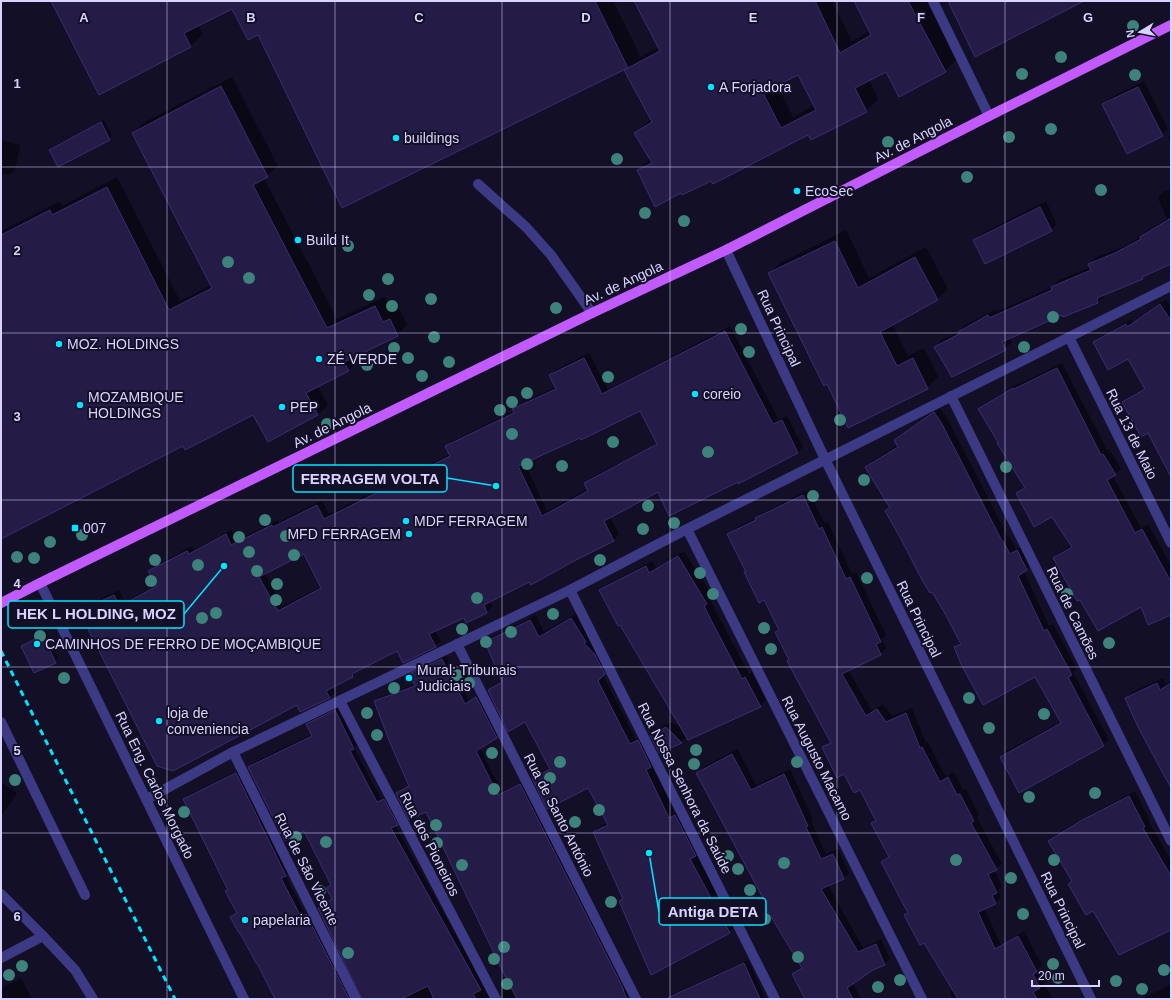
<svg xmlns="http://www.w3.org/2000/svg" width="1172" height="1000" font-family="Helvetica,sans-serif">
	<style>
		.shadow { fill: #0007; fill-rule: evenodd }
		.building { fill: #241b47; stroke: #3b2d73; fill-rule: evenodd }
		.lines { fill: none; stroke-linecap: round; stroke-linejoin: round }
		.minor { stroke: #3d3a85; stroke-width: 10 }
		.major { stroke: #c25bff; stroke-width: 10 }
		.rail { stroke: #00e5ff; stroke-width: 3; stroke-dasharray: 6 5; stroke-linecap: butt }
		.tree { fill: #3d827b }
		.grid { fill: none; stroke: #d9d4ff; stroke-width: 1; stroke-opacity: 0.55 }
		.poi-dot { fill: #00e5ff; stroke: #130f26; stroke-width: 1.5 }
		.labels { text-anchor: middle; stroke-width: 4; stroke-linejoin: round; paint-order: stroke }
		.poi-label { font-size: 14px; fill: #d9d4ff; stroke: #130f26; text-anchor: start }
		.street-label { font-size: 14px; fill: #d9d4ff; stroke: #130f26 }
		.grid-label { font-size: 13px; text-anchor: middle; font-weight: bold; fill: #d9d4ff; stroke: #130f26; stroke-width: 4; stroke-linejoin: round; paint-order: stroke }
		.leader { fill: none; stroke: #00e5ff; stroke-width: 1.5 }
		.callout-dot { fill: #00e5ff; stroke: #130f26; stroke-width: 1.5 }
		.callout { fill: #130f26; stroke: #00e5ff; stroke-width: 1.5 }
		.callout-label { font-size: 15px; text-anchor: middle; font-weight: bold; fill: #d9d4ff }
	</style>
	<rect width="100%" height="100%" fill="#130f26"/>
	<!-- shadow -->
	<g class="shadow">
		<path d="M52 1H613L640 55 636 59 659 47 635 1H832L852 41 870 31 855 1H926L957 59 945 71H886L869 80 878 99 866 111 809 133 712 179 681 192 638 171 650 158 636 133 651 119 625 71 628 67 343 207 258 34 232 8 198 25 203 34 191 46ZM799 74 815 105 793 117 777 85Z"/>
		<path d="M232 77 278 166 264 178 337 319 385 297 393 313 400 310 407 325 397 335 355 355 358 361 348 371 318 386 328 405 318 415 268 441 254 414 183 445 1 531V231L60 201 62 206 117 177 180 301 211 285 133 133 143 123Z"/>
		<path d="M1144 81 1168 129 1162 135 1104 104 1110 98Z"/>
		<path d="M104 120 112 136 109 139 50 150 53 147Z"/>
		<path d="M1171 133V143L1168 137Z"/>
		<path d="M1 140 20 145 15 170 10 175 1 173Z"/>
		<path d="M1171 189V262L1146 274 1142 278 1104 294V296L1098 302 1064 316 1063 314 1009 337 1012 342 1005 349 935 347 942 340 960 331 965 325 995 310 996 312 1052 287 1059 280 1091 267 1090 264 1096 257 1123 247 1142 236 1148 230 1167 219 1158 198 1164 191Z"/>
		<path d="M1046 201 1057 224 1051 230 974 241 981 234Z"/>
		<path d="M846 230 869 278 926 247 948 289 937 300 892 324 908 356 924 348 938 377 927 388 827 383 770 274 780 263Z"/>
		<path d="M1166 299 1171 306V475L1149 432 1123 402 1129 397 1145 388 1129 357 1094 343 1100 337 1132 319 1133 322Z"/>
		<path d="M730 326 779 420 787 416 803 447 798 452 738 481 658 490 610 517 619 534 614 540 489 601 492 606 487 612 467 621 464 616 435 630 441 641 435 646 398 649 358 670 353 676 332 687 335 692 329 697 297 703 93 606 98 600 119 590 125 602 157 585 150 571 155 566 192 546 194 550 231 530 237 540 278 520 279 522 322 500 329 514 450 454 447 447 452 441 514 411 513 409 519 404 556 387 550 375 555 370 589 353 608 390ZM640 409 658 443 590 478 585 484 588 489 547 511 524 462ZM305 552 322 586 283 606 265 573Z"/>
		<path d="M1062 363 1107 450 1109 449 1121 469 1113 476 1141 528 1148 524 1171 566V614L1055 558 1060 552 1072 545 1052 515 1017 494 1025 487 980 409 985 404 1019 383 1020 384Z"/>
		<path d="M940 408 947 418 1008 537 1009 536 1016 549 1022 546 1032 564 1024 571 1049 626 1053 624 1077 669 1073 672 1109 740 1103 745 1001 757 1006 751 1061 722 1036 676 955 647 961 642 944 609 886 511 891 507 866 467 872 461 898 445 895 441 900 435Z"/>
		<path d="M808 490 825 524 828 522 852 574 856 572 886 635 882 639 886 648 880 654 848 670 872 711 883 704 892 716 912 708 926 743 928 742 946 777 954 772 963 790 966 789 979 815 977 818 1002 864 994 870 1002 886 998 890 1001 897 996 903 984 908 1001 945 1024 931 1042 965 1038 969 1045 982 1044 983 1053 999H953L950 992 953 989 924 942 905 915 908 912 882 862 889 855 873 823 876 820 860 789 844 773 823 748 831 741 776 632 780 629 765 599 747 571 728 535 734 529 758 517 762 513Z"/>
		<path d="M684 551 713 597 710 600 749 674 752 672 766 700 760 706 687 737 681 742 660 752 651 735 657 729 669 723H674L683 731 601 591 607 585 652 561 656 568Z"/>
		<path d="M577 613 610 668 603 675 636 739 644 736 657 761 652 765 675 813 681 810 701 850 696 854 735 926 729 932 624 898 594 832 600 826 608 823 588 787 533 778 539 773 550 767 525 721 489 691 495 685 503 680 486 642 492 637 536 615 544 632Z"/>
		<path d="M46 633 58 659 55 662 22 646 25 643Z"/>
		<path d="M446 656 469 701 481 694 500 734 480 748 502 792 524 781 633 999H504L500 991 510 984 426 810 397 793 401 789 410 785 375 702 379 698 415 684 411 675 414 671Z"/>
		<path d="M1163 678 1166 684 1171 681V782L1126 698 1132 692Z"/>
		<path d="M339 707 357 745 354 748 381 799 388 796 401 820 395 825 489 995 495 999H363L319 908 323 904 333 898 327 888 332 883 304 829 249 767 253 763 312 734 307 724 311 720Z"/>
		<path d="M738 749 756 785 790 769 813 819 811 821 826 854 838 849 849 873 843 879 828 885 863 948 881 939 890 959 884 964 873 970 853 983 861 999H806L793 974 802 966 697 773 703 767Z"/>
		<path d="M240 770 289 871 285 875 305 914 310 911 355 999H276L258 961 232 917 238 912 227 891 229 889 184 799 188 795Z"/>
		<path d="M1 782 17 793 1 817Z"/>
		<path d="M1135 791 1150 821 1149 822 1171 861V936L1169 930 1094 910 1069 884 1073 880 1050 841 1056 835 1091 814Z"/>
		<path d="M748 960 766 999H662Z"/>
		<path d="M21 978 32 999H1V988Z"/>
		<path d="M1171 984V999H1142L1144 998Z"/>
	</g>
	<!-- building -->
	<g class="building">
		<path d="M51 1H595L628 68 342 208 258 35 248 40 232 9 184 33 191 47 99 95Z"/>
		<path d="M634 1H815L840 53 871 35 854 1H908L946 72 899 97 886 72 855 88 867 112 811 140 808 135 713 184 711 181 682 195 681 193 655 207 637 170 652 163 634 133 652 122 624 70 660 51ZM798 75 816 110 781 128 763 93Z"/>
		<path d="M948 1H1084L975 57Z"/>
		<path d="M221 86 268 177 253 185 327 328 375 306 383 322 390 319 398 336 344 362 349 371 306 393 318 415 268 442 253 415 185 450 183 446 1 539V235L50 210 52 215 107 187 169 310 212 288 132 133Z"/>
		<path d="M1138 87 1163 136 1127 154 1102 104Z"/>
		<path d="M101 122 110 140 58 167 49 150Z"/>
		<path d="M1040 207 1052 231 985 264 973 240Z"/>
		<path d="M1171 218V264L1142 277 1143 279 1097 298 1098 303 1063 317 1062 315 1002 342 1006 350 952 377 934 347 959 334 958 332 988 315 989 318 1052 290 1051 287 1091 270 1088 264 1115 253 1141 239 1140 237Z"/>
		<path d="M835 241 858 288 915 257 938 300 880 332 897 366 913 358 928 389 848 428 827 384 824 386 768 273Z"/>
		<path d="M1160 304 1171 321V477L1148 433 1141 437 1122 402 1145 389 1128 359 1108 370 1093 342 1126 324 1127 327Z"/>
		<path d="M725 331 773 424 782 420 798 453 738 484V482L669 516 658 492 604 521 614 541 572 562 531 585 529 582 484 605 487 613 466 623 464 618 429 634 436 647 403 663 397 651 352 674 353 677 326 691 330 698 300 712 297 705 173 771 157 766 84 621 92 605 114 595 120 606 157 586 148 571 187 551 189 554 226 534 231 545 272 525 273 527 317 505 324 519 450 456 445 446 514 413 512 409 556 389 549 375 584 358 602 394ZM640 411 657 444 584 483 588 491 542 516 518 466 580 438 581 440ZM304 554 321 588 278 611 259 577Z"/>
		<path d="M1057 368 1101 455 1103 454 1116 475 1107 480 1135 533 1142 529 1171 582V615L1148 625 1141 607 1098 631 1080 600 1077 601 1053 558 1072 547 1052 517 1034 527 1016 493 1025 488 997 443 998 442 978 409 1013 388 1014 389Z"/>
		<path d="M934 412 942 424 1002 541H1003L1010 554 1017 550 1027 570 1018 576 1044 631 1047 629 1072 675 1068 677 1104 746 1019 793 1000 757 1061 723 1035 677 983 705 961 664 954 647 961 644 943 610 932 592 930 593 922 580 901 539 885 511 890 508 865 467 898 447 894 440Z"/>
		<path d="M803 495 819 529 822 527 846 579 850 577 881 642 876 644 881 655 842 674 866 716 877 709 886 722 906 713 920 748 922 747 940 782 948 777 957 795 960 794 974 821 971 823 997 870 988 874 997 893 992 895 996 904 978 912 995 949 1018 936 1037 972 1033 974 1040 988 1033 992 1037 999H958L924 943 920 945 904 915 908 913 881 862 889 857 871 823 876 821 860 790 854 793 844 774 837 778 822 747 831 743 787 661 789 660 775 632 779 630 764 600 759 603 744 572H746L727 534 756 520 755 518Z"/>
		<path d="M678 556 707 604 704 606 711 620 742 679 745 677 761 707 688 740 620 625 618 626 599 590 646 566 649 573Z"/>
		<path d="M571 618 586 642 584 643 595 655 605 674 598 681 630 744 638 740 651 767 646 770 669 818 675 815 696 856 690 859 730 933 651 975 619 901 623 899 593 832 608 825 588 788 547 809 532 778 550 769 525 722 508 732 488 690 502 682 485 642 530 620 539 637Z"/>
		<path d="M43 635 56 663 34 673 21 646Z"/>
		<path d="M442 659 465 704 476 697 497 738 476 751 498 795 520 784 624 990H623L627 999H517L506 978 426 812 409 820 396 793 409 786 391 745 374 701 415 686 409 674Z"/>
		<path d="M1157 683 1160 690 1171 683V788L1138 727 1125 698Z"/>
		<path d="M335 710 354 749 350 751 377 802 384 799 398 825 391 828 481 990 473 994 476 999H434L428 986 401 999H362L318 908 332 899 326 888 331 885 304 831 285 841 248 767 312 736 306 724Z"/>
		<path d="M666 727 682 743 659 753 650 735Z"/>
		<path d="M732 754 751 790 784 774 808 826 806 827 821 859 833 854 844 879 821 889 858 952 876 944 885 965 873 970 847 988 853 999H805L792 974 802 968 761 900 763 898 696 773Z"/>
		<path d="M236 773 286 876 281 878 301 917 306 914 349 999H275L257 963H256L240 933H239L230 917 237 913 225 891 228 890 183 799Z"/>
		<path d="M1129 796 1145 827 1143 828 1171 876V930L1119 955 1093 911 1086 915 1068 884 1072 881 1048 841 1084 819Z"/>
		<path d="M744 963 760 999H665Z"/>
	</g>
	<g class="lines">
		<!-- minor -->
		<g class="minor">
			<path d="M933 1 989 116"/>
			<path d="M478 184 526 227 551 255 592 313"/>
			<path d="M726 250 825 459 1091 999"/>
			<path d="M1069 337 1171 543"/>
			<path d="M951 396 1171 841"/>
			<path d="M687 529 922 999"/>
			<path d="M40 583 244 999"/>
			<path d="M570 590 775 999"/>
			<path d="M457 644 636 999"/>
			<path d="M340 701 496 999"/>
			<path d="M1 722 85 895"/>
			<path d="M233 752 356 999"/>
			<path d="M147 799 233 752 570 590 687 529 1171 286"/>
			<path d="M1 894 43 936 75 970 93 999"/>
			<path d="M1 958 43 936"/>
		</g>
		<!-- major -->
		<path class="major" d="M1 603 40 583 592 313 726 250 989 116 1171 25"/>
		<!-- rail -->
		<path class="rail" d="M1 651 175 999"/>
	</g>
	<!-- trees -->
	<g class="tree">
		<circle cx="1133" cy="26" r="6"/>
		<circle cx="1061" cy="57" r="6"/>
		<circle cx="1022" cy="74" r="6"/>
		<circle cx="1135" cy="75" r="6"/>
		<circle cx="1051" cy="129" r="6"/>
		<circle cx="1009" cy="137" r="6"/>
		<circle cx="888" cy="142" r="6"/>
		<circle cx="617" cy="159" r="6"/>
		<circle cx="967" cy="177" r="6"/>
		<circle cx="1101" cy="190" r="6"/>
		<circle cx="645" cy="213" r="6"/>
		<circle cx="684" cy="221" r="6"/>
		<circle cx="348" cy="246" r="6"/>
		<circle cx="228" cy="262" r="6"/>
		<circle cx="249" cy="278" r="6"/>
		<circle cx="388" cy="279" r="6"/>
		<circle cx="369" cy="295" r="6"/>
		<circle cx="431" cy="299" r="6"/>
		<circle cx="392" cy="306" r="6"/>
		<circle cx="556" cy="308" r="6"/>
		<circle cx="1053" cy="317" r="6"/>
		<circle cx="741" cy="329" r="6"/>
		<circle cx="434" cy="337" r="6"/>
		<circle cx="1024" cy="347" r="6"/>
		<circle cx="394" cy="348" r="6"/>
		<circle cx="749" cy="352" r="6"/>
		<circle cx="408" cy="358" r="6"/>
		<circle cx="449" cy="362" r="6"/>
		<circle cx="367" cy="365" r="6"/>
		<circle cx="422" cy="376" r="6"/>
		<circle cx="608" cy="377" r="6"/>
		<circle cx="527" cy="393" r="6"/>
		<circle cx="512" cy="402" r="6"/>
		<circle cx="500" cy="410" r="6"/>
		<circle cx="840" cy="420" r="6"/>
		<circle cx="327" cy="424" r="6"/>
		<circle cx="512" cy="434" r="6"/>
		<circle cx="613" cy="442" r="6"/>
		<circle cx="708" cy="452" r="6"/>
		<circle cx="527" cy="464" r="6"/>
		<circle cx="562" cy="466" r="6"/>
		<circle cx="1006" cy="467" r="6"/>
		<circle cx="864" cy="480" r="6"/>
		<circle cx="813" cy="496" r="6"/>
		<circle cx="648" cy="506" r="6"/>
		<circle cx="265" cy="520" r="6"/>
		<circle cx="674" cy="523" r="6"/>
		<circle cx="643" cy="529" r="6"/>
		<circle cx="82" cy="535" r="6"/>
		<circle cx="286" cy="536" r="6"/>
		<circle cx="239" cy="537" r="6"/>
		<circle cx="50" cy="542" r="6"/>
		<circle cx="249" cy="552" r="6"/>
		<circle cx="294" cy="555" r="6"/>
		<circle cx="17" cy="557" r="6"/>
		<circle cx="34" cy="558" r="6"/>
		<circle cx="155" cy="560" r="6"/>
		<circle cx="600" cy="560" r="6"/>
		<circle cx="198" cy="565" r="6"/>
		<circle cx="257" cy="571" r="6"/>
		<circle cx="700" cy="573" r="6"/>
		<circle cx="867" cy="578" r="6"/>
		<circle cx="151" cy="581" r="6"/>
		<circle cx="277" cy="584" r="6"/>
		<circle cx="713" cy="594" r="6"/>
		<circle cx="1067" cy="594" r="6"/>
		<circle cx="477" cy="598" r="6"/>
		<circle cx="276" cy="600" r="6"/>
		<circle cx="216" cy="613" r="6"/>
		<circle cx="553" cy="614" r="6"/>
		<circle cx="202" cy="618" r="6"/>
		<circle cx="174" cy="623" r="6"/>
		<circle cx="764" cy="628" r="6"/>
		<circle cx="462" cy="629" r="6"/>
		<circle cx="511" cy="632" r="6"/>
		<circle cx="40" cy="636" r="6"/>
		<circle cx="486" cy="642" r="6"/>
		<circle cx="1109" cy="643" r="6"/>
		<circle cx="771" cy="649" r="6"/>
		<circle cx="457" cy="675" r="6"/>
		<circle cx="64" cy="678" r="6"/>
		<circle cx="469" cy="683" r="6"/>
		<circle cx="394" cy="688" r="6"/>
		<circle cx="969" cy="698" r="6"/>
		<circle cx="367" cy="713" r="6"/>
		<circle cx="1044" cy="714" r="6"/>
		<circle cx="989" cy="728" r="6"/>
		<circle cx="377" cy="735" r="6"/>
		<circle cx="696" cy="750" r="6"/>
		<circle cx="492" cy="753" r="6"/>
		<circle cx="560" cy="762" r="6"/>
		<circle cx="797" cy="762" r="6"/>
		<circle cx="694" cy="764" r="6"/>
		<circle cx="550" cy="778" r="6"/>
		<circle cx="15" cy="780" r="6"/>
		<circle cx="494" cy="789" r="6"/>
		<circle cx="1095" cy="793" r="6"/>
		<circle cx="1029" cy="797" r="6"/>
		<circle cx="599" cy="810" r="6"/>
		<circle cx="184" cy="812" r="6"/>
		<circle cx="575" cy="822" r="6"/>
		<circle cx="436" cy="825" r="6"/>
		<circle cx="296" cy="837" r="6"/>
		<circle cx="326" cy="842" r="6"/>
		<circle cx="437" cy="843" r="6"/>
		<circle cx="728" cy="856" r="6"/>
		<circle cx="956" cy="860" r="6"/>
		<circle cx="1054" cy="860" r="6"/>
		<circle cx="784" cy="863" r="6"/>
		<circle cx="462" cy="865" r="6"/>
		<circle cx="738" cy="869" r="6"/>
		<circle cx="1011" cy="878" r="6"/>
		<circle cx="750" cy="890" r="6"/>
		<circle cx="320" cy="891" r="6"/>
		<circle cx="611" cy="902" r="6"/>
		<circle cx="1023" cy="914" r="6"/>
		<circle cx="765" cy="919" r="6"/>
		<circle cx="504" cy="947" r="6"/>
		<circle cx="348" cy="953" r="6"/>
		<circle cx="798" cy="957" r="6"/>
		<circle cx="494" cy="959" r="6"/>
		<circle cx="1053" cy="964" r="6"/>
		<circle cx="22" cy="966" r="6"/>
		<circle cx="1164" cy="970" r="6"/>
		<circle cx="9" cy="975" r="6"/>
		<circle cx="1058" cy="978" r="6"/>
		<circle cx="900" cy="980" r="6"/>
		<circle cx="1116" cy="981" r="6"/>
		<circle cx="507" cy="984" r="6"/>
		<circle cx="878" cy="987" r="6"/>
		<circle cx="1142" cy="989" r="6"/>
	</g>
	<!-- grid -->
	<path class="grid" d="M167 1V999M335 1V999M502 1V999M670 1V999M837 1V999M1005 1V999M1 167H1171M1 333H1171M1 500H1171M1 667H1171M1 833H1171"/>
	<!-- markers -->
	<g class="poi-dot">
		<circle cx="711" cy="87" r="4"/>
		<circle cx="396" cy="138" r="4"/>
		<circle cx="797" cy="191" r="4"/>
		<circle cx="298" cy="240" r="4"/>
		<circle cx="59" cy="344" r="4"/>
		<circle cx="319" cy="359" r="4"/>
		<circle cx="695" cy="394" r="4"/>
		<circle cx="80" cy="405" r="4"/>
		<circle cx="282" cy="407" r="4"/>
		<circle cx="406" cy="521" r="4"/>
		<rect x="71" y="524" width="8" height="8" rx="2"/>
		<circle cx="409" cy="534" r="4"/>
		<circle cx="37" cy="644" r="4"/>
		<circle cx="409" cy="678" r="4"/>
		<circle cx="159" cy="721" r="4"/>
		<circle cx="245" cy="920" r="4"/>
	</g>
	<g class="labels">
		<!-- poi labels -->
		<g class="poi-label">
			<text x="719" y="92">A Forjadora</text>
			<text x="404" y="143">buildings</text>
			<text x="805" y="196">EcoSec</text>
			<text x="306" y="245">Build It</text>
			<text x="67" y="349">MOZ. HOLDINGS</text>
			<text x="327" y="364">ZÉ VERDE</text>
			<text x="703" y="399">coreio</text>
			<text x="88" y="402">MOZAMBIQUE<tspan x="88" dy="16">HOLDINGS</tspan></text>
			<text x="290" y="412">PEP</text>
			<text x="414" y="526">MDF FERRAGEM</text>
			<text x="83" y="533">007</text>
			<text x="401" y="539" text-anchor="end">MFD FERRAGEM</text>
			<text x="45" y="649">CAMINHOS DE FERRO DE MOÇAMBIQUE</text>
			<text x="417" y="675">Mural: Tribunais<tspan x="417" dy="16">Judiciais</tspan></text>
			<text x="167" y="718">loja de<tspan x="167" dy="16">conveniencia</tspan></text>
			<text x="253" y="925">papelaria</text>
		</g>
		<!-- street labels -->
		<g class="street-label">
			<text transform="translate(913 139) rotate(-27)" y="5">Av. de Angola</text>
			<text transform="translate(623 283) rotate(-25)" y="5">Av. de Angola</text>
			<text transform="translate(779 328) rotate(65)" y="5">Rua Principal</text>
			<text transform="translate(332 425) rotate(-26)" y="5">Av. de Angola</text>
			<text transform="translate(1132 434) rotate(64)" y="5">Rua 13 de Maio</text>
			<text transform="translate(1073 613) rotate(64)" y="5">Rua de Camões</text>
			<text transform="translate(919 619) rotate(64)" y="5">Rua Principal</text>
			<text transform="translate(817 758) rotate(63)" y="5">Rua Augusto Macamo</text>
			<text transform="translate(155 785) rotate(64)" y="5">Rua Eng. Carlos Morgado</text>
			<text transform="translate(685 788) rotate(63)" y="5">Rua Nossa Senhora da Saúde</text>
			<text transform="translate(559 815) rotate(63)" y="5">Rua de Santo António</text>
			<text transform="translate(430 844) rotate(63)" y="5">Rua dos Pioneiros</text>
			<text transform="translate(307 869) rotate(63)" y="5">Rua de São Vicente</text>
			<text transform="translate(1063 910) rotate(64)" y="5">Rua Principal</text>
		</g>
	</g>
	<g class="grid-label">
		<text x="84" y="22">A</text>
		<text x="251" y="22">B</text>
		<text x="419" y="22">C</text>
		<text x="586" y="22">D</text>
		<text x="753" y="22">E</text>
		<text x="921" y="22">F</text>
		<text x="1088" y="22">G</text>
		<text x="17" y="88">1</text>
		<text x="17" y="255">2</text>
		<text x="17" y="421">3</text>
		<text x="17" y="588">4</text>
		<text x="17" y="755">5</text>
		<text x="17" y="921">6</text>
	</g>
	<!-- callouts -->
	<path class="leader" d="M496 486L447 478M224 566L184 614M649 853L659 912"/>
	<g class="callout-dot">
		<circle cx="496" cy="486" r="4"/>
		<circle cx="224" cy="566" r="4"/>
		<circle cx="649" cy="853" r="4"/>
	</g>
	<g class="callout">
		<rect x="293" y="465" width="154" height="27" rx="4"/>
		<rect x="8" y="601" width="176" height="27" rx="4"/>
		<rect x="659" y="898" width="107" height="27" rx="4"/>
	</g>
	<g class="callout-label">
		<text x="370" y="484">FERRAGEM VOLTA</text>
		<text x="96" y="619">HEK L HOLDING, MOZ</text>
		<text x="713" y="917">Antiga DETA</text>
	</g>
	<!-- border -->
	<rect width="1172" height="1000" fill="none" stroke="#d9d4ff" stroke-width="4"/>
	<!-- north arrow -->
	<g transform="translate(1140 32) rotate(260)" stroke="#130f26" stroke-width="3" paint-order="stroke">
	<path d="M0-3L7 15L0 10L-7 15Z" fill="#d9d4ff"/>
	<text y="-6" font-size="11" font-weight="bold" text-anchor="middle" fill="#d9d4ff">N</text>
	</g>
	<!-- scale -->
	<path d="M1032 980v6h67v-6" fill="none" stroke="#d9d4ff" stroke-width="2"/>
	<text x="1038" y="980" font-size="12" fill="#d9d4ff" stroke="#130f26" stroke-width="3" paint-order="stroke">20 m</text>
</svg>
